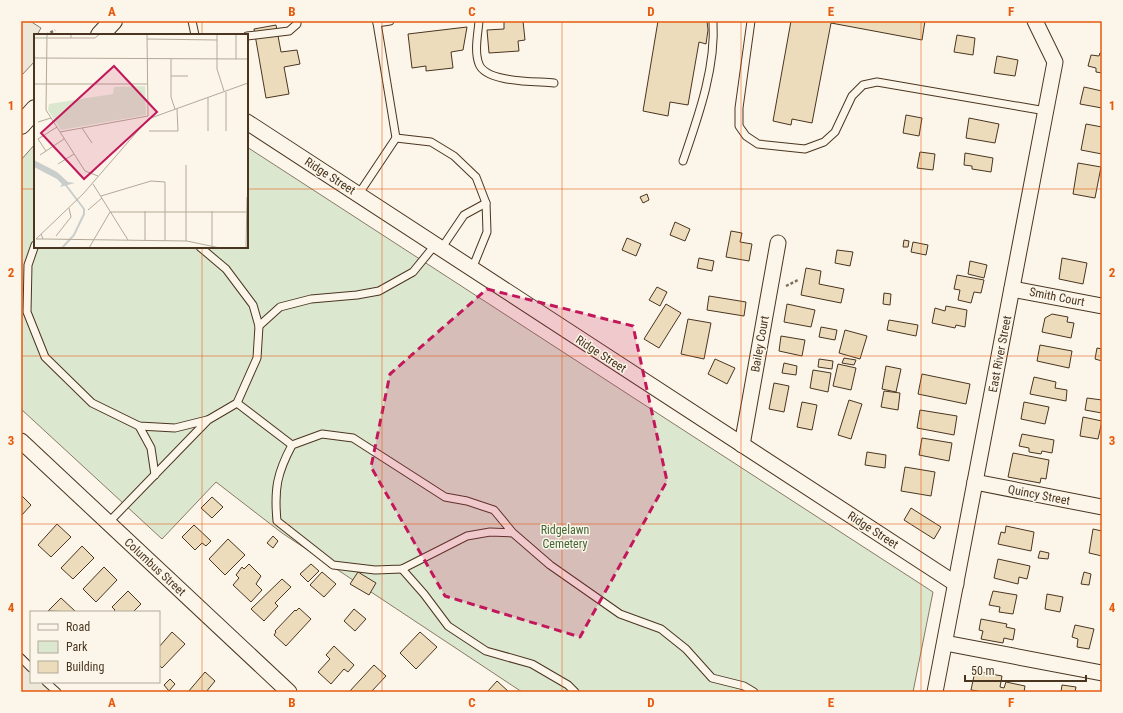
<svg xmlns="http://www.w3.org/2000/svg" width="1123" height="713" font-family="'Roboto Condensed',sans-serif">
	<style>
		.green { fill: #dce7d0; stroke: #887966 }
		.parking { fill: #ede7d9; stroke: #887966 }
		.building { fill: #ecdcbc; stroke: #4a3520 }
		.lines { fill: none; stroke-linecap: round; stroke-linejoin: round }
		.service-casing { stroke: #4a3520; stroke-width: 9 }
		.minor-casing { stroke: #4a3520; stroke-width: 17 }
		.tertiary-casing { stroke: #4a3520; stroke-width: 20 }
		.path { stroke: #7f6f5c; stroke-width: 2.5; stroke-dasharray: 3 2; stroke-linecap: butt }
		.service { stroke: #fbf6e9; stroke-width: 7 }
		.minor { stroke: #fbf6e9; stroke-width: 15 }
		.tertiary { stroke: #fbf6e9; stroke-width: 18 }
		.marked { fill: #c2185b; fill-opacity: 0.2; stroke: #c2185b; stroke-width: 3; stroke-dasharray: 8 5; stroke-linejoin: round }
		.grid { fill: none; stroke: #e8590c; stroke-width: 1; stroke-opacity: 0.55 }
		.labels { text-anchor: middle; stroke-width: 3; stroke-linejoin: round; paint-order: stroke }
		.street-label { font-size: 12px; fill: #4a3520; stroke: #fbf6e9 }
		.park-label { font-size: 12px; fill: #436837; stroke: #fbf6e9 }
		.inset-river { fill: none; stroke: #c9cecd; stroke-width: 2 }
		.inset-road { fill: none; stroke: #b4a999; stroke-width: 1 }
		.view { fill: #c2185b; fill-opacity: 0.15; stroke: #c2185b; stroke-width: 2 }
		.inset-edge { fill: none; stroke: #4a3520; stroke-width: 2 }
		.neatline { fill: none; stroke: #e8590c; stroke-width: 1.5 }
		.grid-label { font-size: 13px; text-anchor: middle; font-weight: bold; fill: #e8590c }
	</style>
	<rect width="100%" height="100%" fill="#fbf6e9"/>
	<!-- green -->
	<path class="green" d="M35 144V247H247V147L933 592 913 692H522L282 533 216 482 162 539 21 409V160Z"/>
	<!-- parking -->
	<g class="parking">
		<path d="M21 21H30L41 28 37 35H35V61L21 76Z"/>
		<path d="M21 652 31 662V682H52L62 692H21Z"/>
	</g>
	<!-- building -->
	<g class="building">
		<path d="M504 21H523L525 40 518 41 519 51 489 53 487 30 504 29Z"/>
		<path d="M658 21H707L708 30 706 44 699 42 688 105 670 102 668 116 643 111Z"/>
		<path d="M791 21H925L922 40 831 23 812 123 792 119 791 125 773 121Z"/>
		<path d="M276 25 281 52 297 50 300 64 284 67 289 94 266 98 254 29Z"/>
		<path d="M467 27 463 50 451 52 453 68 426 71V66L412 68 408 34Z"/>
		<path d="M957 35 975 38 973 55 954 52Z"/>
		<path d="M1100 53H1102V73L1096 72V68L1088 66 1091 55 1099 56Z"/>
		<path d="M997 56 1018 60 1015 76 994 73Z"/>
		<path d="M1084 87 1102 91V108L1080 104Z"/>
		<path d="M906 115 922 118 919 136 903 133Z"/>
		<path d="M969 118 999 124 995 143 966 138Z"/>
		<path d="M1086 124 1102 127V154L1081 150Z"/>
		<path d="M920 152 935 154 933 170 917 168Z"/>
		<path d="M965 153 993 158 991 172 972 169V166L964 165Z"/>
		<path d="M1078 163 1101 167 1095 198 1073 194Z"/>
		<path d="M647 194 649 200 643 203 640 197Z"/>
		<path d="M675 222 690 229 685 241 670 235Z"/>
		<path d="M731 231 742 233 740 242 752 244 749 261 726 257Z"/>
		<path d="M627 238 641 244 636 256 622 250Z"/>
		<path d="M904 240 909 241 908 247H903Z"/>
		<path d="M913 242 928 245 926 255 911 252Z"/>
		<path d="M837 250 853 252 850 266 835 263Z"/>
		<path d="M699 258 714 261 712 271 697 268Z"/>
		<path d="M1062 258 1087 263 1083 284 1059 279Z"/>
		<path d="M970 261 987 265 984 278 968 274Z"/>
		<path d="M806 268 821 271 819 284 844 289 841 303 801 295Z"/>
		<path d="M957 275 984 280 981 293 974 292 971 303 958 300 960 290 954 289Z"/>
		<path d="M657 287 667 292 660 306 649 300Z"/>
		<path d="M884 293 891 294 890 305 883 304Z"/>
		<path d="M709 296 746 302 744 316 707 310Z"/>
		<path d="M666 304 681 313 659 348 644 339Z"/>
		<path d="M787 304 815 310 811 327 784 322Z"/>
		<path d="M946 306 967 310 965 327 956 325 955 328 932 323 935 308 945 311Z"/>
		<path d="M1052 314 1068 317 1067 322 1074 323 1071 338 1042 332 1045 318Z"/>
		<path d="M688 319 711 323 704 359 681 354Z"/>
		<path d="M889 320 918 325 916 336 887 330Z"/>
		<path d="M821 327 837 330 835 340 819 337Z"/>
		<path d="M845 330 867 336 860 359 839 353Z"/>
		<path d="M781 336 805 340 802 356 779 351Z"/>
		<path d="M1040 345 1072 351 1069 368 1037 361Z"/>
		<path d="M1097 348 1102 349V361L1095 359Z"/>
		<path d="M844 358 856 360 854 365 842 363Z"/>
		<path d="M715 359 735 368 727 384 708 374Z"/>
		<path d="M819 359 833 361 832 369 818 367Z"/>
		<path d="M784 363 797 366 796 375 782 373Z"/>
		<path d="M838 364 856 368 851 390 833 386Z"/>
		<path d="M886 366 901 369 896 392 882 389Z"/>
		<path d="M813 370 831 373 828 392 810 388Z"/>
		<path d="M922 374 970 384 966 404 918 394Z"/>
		<path d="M1034 377 1056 382 1055 388 1067 390 1066 401 1030 394Z"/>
		<path d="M774 383 789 386 784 412 769 409Z"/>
		<path d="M884 391 900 393 898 410 881 407Z"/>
		<path d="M1087 398 1102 400V413L1085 410Z"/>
		<path d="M849 400 862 404 851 439 838 435Z"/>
		<path d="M802 402 817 405 812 430 797 427Z"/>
		<path d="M1024 402 1049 407 1045 424 1021 419Z"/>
		<path d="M920 410 957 416 954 435 917 428Z"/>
		<path d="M1083 417 1102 421 1098 439 1080 436Z"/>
		<path d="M1022 434 1054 440 1052 453 1042 451 1041 454 1029 452V448L1019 446Z"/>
		<path d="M922 438 952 443 949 461 919 455Z"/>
		<path d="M867 452 886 455 885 468 865 465Z"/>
		<path d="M1013 453 1049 460 1046 479 1041 478 1040 483 1008 477Z"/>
		<path d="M905 467 935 472 931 496 901 491Z"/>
		<path d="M21 495 31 505 21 516Z"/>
		<path d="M212 497 223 507 212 518 201 508Z"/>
		<path d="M911 508 941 527 934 539 904 520Z"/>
		<path d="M57 524 71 537 51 557 38 545Z"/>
		<path d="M194 525 211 541 206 546 202 543 195 550 182 537Z"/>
		<path d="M1006 526 1034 532 1031 551 998 544 1001 532 1005 533Z"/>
		<path d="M1093 529 1102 531V556L1089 553Z"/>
		<path d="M273 536 278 541 273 548 267 543Z"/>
		<path d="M228 539 245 555 225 575 209 559Z"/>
		<path d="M82 546 94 558 73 579 61 568Z"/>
		<path d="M1040 551 1049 553 1048 559 1038 558Z"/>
		<path d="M998 559 1030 566 1027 579 1019 577 1018 584 994 578Z"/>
		<path d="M249 564 261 576 256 584 262 590 251 602 233 585 239 578 236 575 242 567 244 569Z"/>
		<path d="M311 564 319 571 308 582 300 574Z"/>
		<path d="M104 567 117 580 96 602 83 589Z"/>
		<path d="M322 572 336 584 324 597 310 585Z"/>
		<path d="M358 572 376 583 369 595 350 584Z"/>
		<path d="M1084 572 1091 574 1089 585 1081 584Z"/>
		<path d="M282 579 291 587 275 603 278 606 264 621 251 609Z"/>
		<path d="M128 591 141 604 133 612H113L115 610 112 607Z"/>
		<path d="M993 591 1017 595 1013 614 999 612 1000 607 989 605Z"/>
		<path d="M1047 594 1063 597 1060 612 1045 609Z"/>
		<path d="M61 598 75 611 73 612 48 611Z"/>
		<path d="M299 608 311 619 286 646 274 635 276 632 275 631 295 610 296 611Z"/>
		<path d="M354 609 366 619 355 631 344 621Z"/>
		<path d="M981 619 1007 624 1006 627 1015 629 1013 640 1004 638 1003 643 981 639 983 631 979 630Z"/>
		<path d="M1075 625 1094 629 1089 649 1077 647 1078 639 1072 637Z"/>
		<path d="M172 632 185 644 162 668 159 665V647Z"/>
		<path d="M420 632 437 647 416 669 400 653Z"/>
		<path d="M334 646 354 665 348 672 344 669 331 684 318 672 330 659 326 655Z"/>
		<path d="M374 665 386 676 371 692H349Z"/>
		<path d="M975 671 1002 676 1000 687 1004 688 1006 682 1025 686 1024 692H984L971 690Z"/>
		<path d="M205 672 215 681 206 692H188Z"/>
		<path d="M170 679 175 684 169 691 164 685Z"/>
		<path d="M497 681 509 692H487Z"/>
		<path d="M1062 685 1076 687 1075 692H1061Z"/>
	</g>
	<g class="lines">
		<defs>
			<g id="service">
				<path d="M192 21 195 35"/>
				<path d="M377 21V23L390 21"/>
				<path d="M479 21C478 34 474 51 479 64 486 83 536 81 554 83"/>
				<path d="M751 21 739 108V126L746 136 758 144 805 149 824 142 835 132 852 96 863 85 877 82 1046 111"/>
				<path d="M247 36 289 31 297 24V21"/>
				<path d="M396 138 431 142 454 156 476 177 486 203 487 232 472 269"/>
				<path d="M683 161C698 117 716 68 713 21"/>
				<path d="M358 195 396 138 377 23"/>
				<path d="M35 245 28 265 27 312 45 357 92 403 139 426 175 428 207 420"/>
				<path d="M441 249 464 215 486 203"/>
				<path d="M259 326 280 307 311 299 357 295 379 291 413 272 435 245"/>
				<path d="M237 403 292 445"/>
				<path d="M139 426 151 448 155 475"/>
				<path d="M108 523 208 420 237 403 257 358 259 326 253 305 226 269 200 247"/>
				<path d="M513 533 490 532 467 536 402 569 375 570 333 565 277 521C274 489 277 473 292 445L322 434 353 438 445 497 467 501 494 510 513 533 550 565 620 614 661 629 686 649 712 678 744 686 754 692"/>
				<path d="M402 569 424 594 448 626 486 651 532 664 568 685 575 692"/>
				<path d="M21 658 31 668"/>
				<path d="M46 682 57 692"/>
			</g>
			<g id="minor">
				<path d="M247 122 956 584"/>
				<path d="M1012 289 1102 306"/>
				<path d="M21 441 289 692"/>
				<path d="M742 445 778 243"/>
				<path d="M975 482 1102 507"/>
				<path d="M945 643 1102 673"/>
				<path d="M935 692 1055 62 1035 21"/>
			</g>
			<g id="tertiary">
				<path d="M100 35 113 21"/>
				<path d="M21 125 35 109"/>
			</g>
		</defs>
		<!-- service casing -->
		<use href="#service" class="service-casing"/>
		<!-- minor casing -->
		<use href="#minor" class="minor-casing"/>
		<!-- tertiary casing -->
		<use href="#tertiary" class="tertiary-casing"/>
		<!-- path -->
		<g class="path">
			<path d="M46 35 55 30"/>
			<path d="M786 286 798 280"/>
		</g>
		<!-- service -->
		<use href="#service" class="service"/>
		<!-- minor -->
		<use href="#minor" class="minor"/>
		<!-- tertiary -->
		<use href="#tertiary" class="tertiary"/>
	</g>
	<!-- marked area -->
	<path class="marked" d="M487 289 633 326 667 481 580 637 445 596 371 467 390 374Z"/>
	<!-- grid -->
	<path class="grid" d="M202 21V35M382 21V692M562 21V692M741 21V692M921 21V692M21 189H35M247 189H1102M202 247V692M21 356H1102M21 524H1102"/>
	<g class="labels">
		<!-- street labels -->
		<g class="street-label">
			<text transform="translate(330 176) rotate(33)" y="4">Ridge Street</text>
			<text transform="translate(1057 297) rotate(11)" y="4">Smith Court</text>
			<text transform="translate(760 344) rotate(-80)" y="4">Bailey Court</text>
			<text transform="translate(601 354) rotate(33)" y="4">Ridge Street</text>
			<text transform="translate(1000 354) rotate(-79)" y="4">East River Street</text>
			<text transform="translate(1039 495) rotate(11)" y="4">Quincy Street</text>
			<text transform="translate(873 530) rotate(33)" y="4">Ridge Street</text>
			<text transform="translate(155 567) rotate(43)" y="4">Columbus Street</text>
		</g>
		<!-- park labels -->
		<g class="park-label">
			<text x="565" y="534">Ridgelawn<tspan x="565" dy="14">Cemetery</tspan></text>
		</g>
	</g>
	<!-- overview -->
	<g transform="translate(34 34)">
		<rect width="214" height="214" fill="#fbf6e9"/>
		<path d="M111 52 112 81 27 96 14 76 15 70 79 60 80 53Z" fill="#dce7d0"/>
		<path d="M0 126 23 138 34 148 41 149 26 153 28 150 23 145 0 133Z" fill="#c9cecd"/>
		<path class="inset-river" d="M28 214 40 201 50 180V175L31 150"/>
		<path class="inset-road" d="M37 0V4H61L66 0M113 0 114 82M183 0V35L190 57M0 4H37M113 5 183 6M0 24 214 25M137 25V63L141 75M202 25V0M137 42H154M0 50H113M174 64V97M12 76 51 137 64 142M12 76 13 0M4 88 17 84M48 94 58 109M115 97H144L143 75M192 97V58M26 98 114 82M12 117 4 105 23 93M6 121 30 105M24 130 40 120M59 150 94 206M67 162 117 147 131 148V207M54 176 68 164M76 178H214M22 202 37 183 35 174M2 205 49 160 114 85 214 49M2 205H9L7 200M9 205 153 207 186 214M111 207V177M152 207V131M178 212V177M55 214 76 178M212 214 213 163"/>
		<path class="view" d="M80 32 123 78 50 145 7 99Z"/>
		<rect width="214" height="214" class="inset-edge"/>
	</g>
	<!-- border -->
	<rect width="1123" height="713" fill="none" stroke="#fbf6e9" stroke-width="44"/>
	<!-- legend -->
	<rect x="30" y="611" width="130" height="72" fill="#fbf6e9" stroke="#b4a999"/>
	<rect x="38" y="624" width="20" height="6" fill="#fbf6e9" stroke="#b4a999"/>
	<text x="66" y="631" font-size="12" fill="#4a3520">Road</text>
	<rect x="38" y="641" width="20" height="12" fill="#dce7d0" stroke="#b4a999"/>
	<text x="66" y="651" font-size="12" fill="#4a3520">Park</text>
	<rect x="38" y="661" width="20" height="12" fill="#ecdcbc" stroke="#b4a999"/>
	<text x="66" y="671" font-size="12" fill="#4a3520">Building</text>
	<!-- scale -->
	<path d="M965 675v6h121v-6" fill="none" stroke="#4a3520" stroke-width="2"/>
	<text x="971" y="675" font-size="12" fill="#4a3520" stroke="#fbf6e9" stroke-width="3" paint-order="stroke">50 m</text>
	<rect x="22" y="22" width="1079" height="669" class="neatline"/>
	<g class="grid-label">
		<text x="112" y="16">A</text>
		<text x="292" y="16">B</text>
		<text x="472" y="16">C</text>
		<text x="651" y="16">D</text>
		<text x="831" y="16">E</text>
		<text x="1011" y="16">F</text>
		<text x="11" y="110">1</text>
		<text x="1112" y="110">1</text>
		<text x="11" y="277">2</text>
		<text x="1112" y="277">2</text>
		<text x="11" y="445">3</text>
		<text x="1112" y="445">3</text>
		<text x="11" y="612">4</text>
		<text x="1112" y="612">4</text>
		<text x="112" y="707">A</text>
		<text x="292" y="707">B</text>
		<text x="472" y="707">C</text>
		<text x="651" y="707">D</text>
		<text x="831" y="707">E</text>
		<text x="1011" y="707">F</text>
	</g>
</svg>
